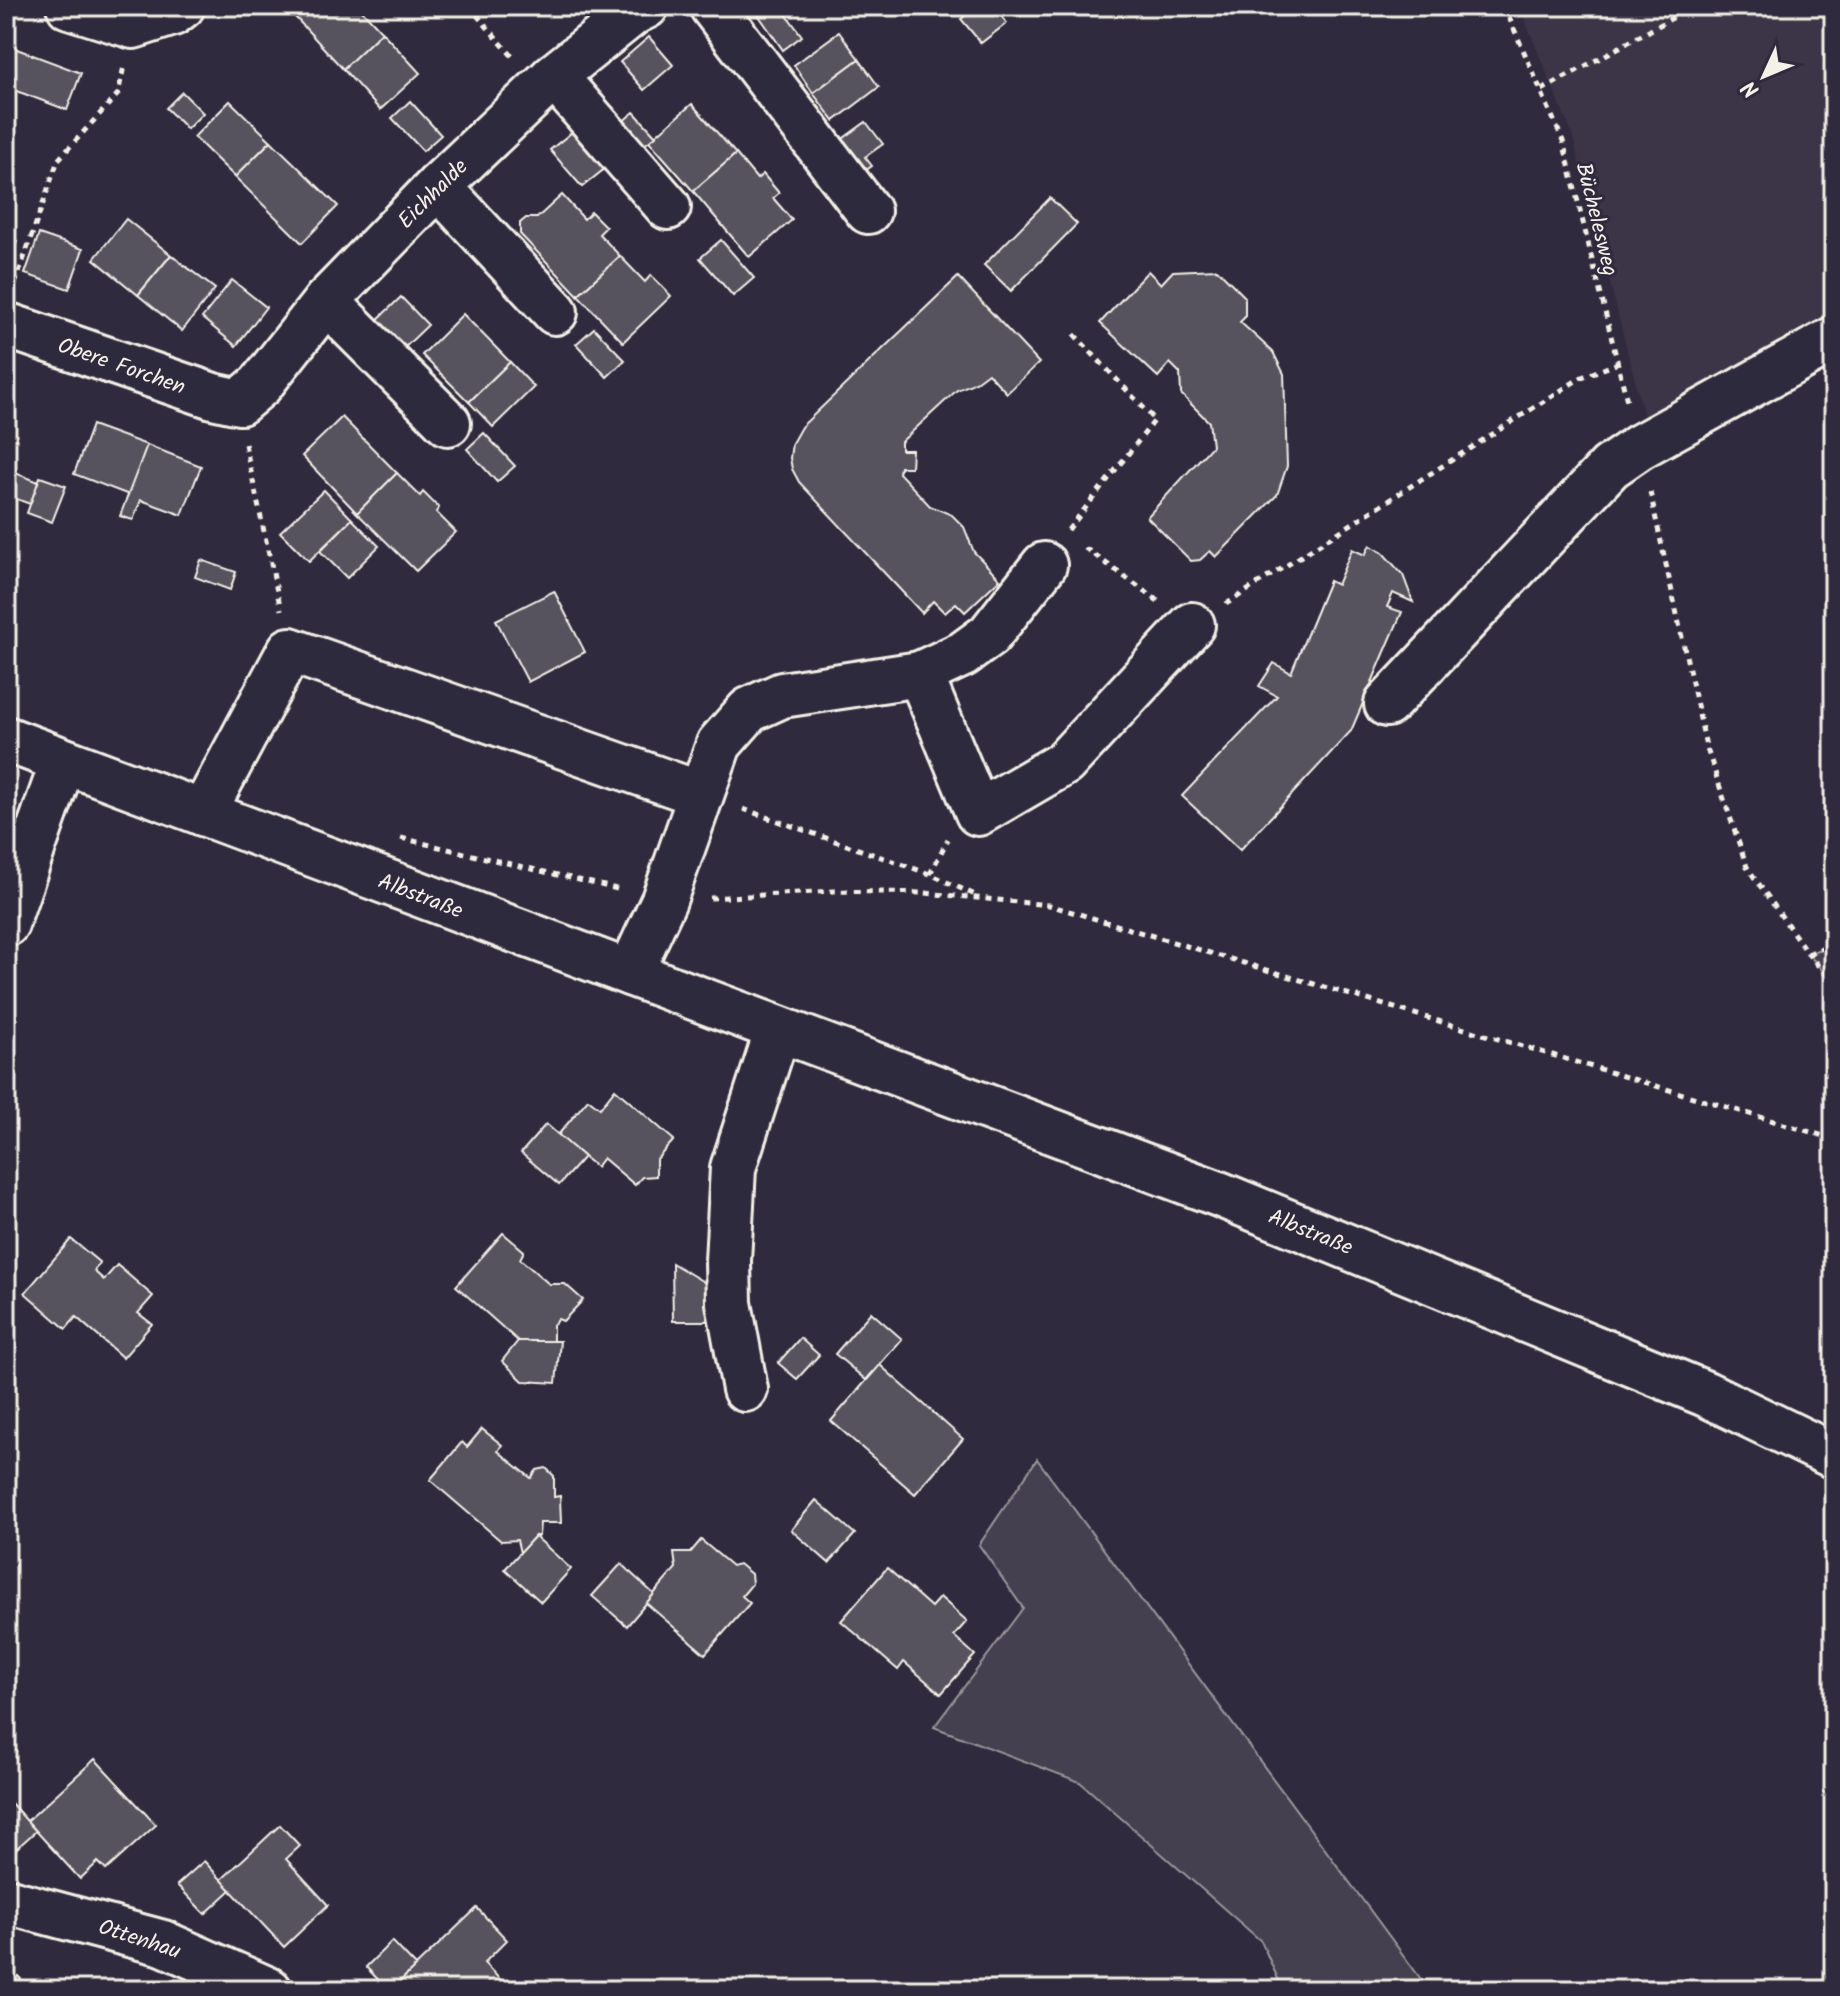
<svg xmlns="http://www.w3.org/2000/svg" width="1840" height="1996" font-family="Kalam,sans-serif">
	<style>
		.built { fill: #3b3647 }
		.green { fill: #454050; stroke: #9c989c; stroke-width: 2 }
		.building { fill: #56525f; stroke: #f4f1e8; stroke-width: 2 }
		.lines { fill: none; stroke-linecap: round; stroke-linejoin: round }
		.minor-casing { stroke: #f4f1e8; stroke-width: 50 }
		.path { stroke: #f4f1e8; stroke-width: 5; stroke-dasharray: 6 6; stroke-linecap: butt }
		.minor { stroke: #2f2a3d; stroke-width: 44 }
		.labels { text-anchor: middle; stroke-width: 6; stroke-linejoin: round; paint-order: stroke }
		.street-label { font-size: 22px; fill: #f4f1e8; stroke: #2f2a3d }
	</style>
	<rect width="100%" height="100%" fill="#2f2a3d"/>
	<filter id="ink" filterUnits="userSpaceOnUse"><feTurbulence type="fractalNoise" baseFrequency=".0125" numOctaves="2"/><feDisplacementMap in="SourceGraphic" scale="16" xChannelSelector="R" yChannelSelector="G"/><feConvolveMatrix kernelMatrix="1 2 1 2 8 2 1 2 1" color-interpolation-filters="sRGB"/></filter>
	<g filter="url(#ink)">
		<!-- built -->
		<path class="built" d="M1519 6H1834V356L1647 428 1572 134Z"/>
		<!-- green -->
		<g class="green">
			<path d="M1834 943V984L1808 954Z"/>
			<path d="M1037 1459 1429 1990H1283L1261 1941 1080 1782 934 1727 1023 1608 979 1545Z"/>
		</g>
		<!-- building -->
		<g class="building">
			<path d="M285 6H358L382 32 343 69Z"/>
			<path d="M766 6H780L802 36 783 50 757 13Z"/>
			<path d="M978 6H993L1007 23 981 43 961 19Z"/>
			<path d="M382 32 420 73 380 110 343 69Z"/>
			<path d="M839 32 859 59 813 93 794 65Z"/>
			<path d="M649 37 673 65 644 90 620 62Z"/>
			<path d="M6 45 81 73 67 110 6 87Z"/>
			<path d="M859 59 879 87 834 121 813 93Z"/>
			<path d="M182 92 203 113 187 129 166 108Z"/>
			<path d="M230 101 271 141 235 177 194 137Z"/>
			<path d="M410 101 441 135 423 151 392 118Z"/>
			<path d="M692 104 736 154 693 191 649 141Z"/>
			<path d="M634 112 656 136 638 150 617 126Z"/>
			<path d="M866 122 883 144 865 157 872 166 856 177 833 146Z"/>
			<path d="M582 124 613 162 582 187 550 150Z"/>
			<path d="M271 141 338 206 302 243 235 177Z"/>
			<path d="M736 154 757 179 763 174 779 193 773 198 792 220 749 257 693 191Z"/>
			<path d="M562 195 584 219 591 212 606 227 599 234 620 256 578 295 520 234V223L526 218H537Z"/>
			<path d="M1050 198 1077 224 1011 291 984 265Z"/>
			<path d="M126 219 171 255 138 295 94 259Z"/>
			<path d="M39 234 83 249 69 289 25 274Z"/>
			<path d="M6 237 17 241 10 262 6 261Z"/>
			<path d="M721 240 754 278 733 296 700 258Z"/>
			<path d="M171 255 215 289 182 331 138 295Z"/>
			<path d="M620 256 645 282 651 275 671 296 623 342 578 295Z"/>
			<path d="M1217 269 1245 297V317L1240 322 1273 352 1284 374 1287 466 1277 495 1216 557 1210 551 1200 560 1191 561 1147 517 1212 446 1209 422 1181 394 1180 373 1170 363 1158 377 1100 323 1148 271 1161 284 1173 271Z"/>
			<path d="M958 277 1039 363 1007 393 988 373 976 382 957 390 901 442V450H912L911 467H900L899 473 930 506 952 515 964 527 974 552 1000 579 965 612 956 603 945 613 933 601 922 613 799 482 792 469 790 458 792 443 801 427Z"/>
			<path d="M232 280 266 307 236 346 202 318Z"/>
			<path d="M401 297 428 325 401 351 374 323Z"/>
			<path d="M463 314 510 362 469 402 422 355Z"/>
			<path d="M594 328 625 360 607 377 576 344Z"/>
			<path d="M510 362 534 387 493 427 469 402Z"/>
			<path d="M342 417 397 473 357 513 302 456Z"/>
			<path d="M92 425 147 445 129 495 74 474Z"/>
			<path d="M484 433 515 466 497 482 467 449Z"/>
			<path d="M147 445 201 466 182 515 141 500 133 520 120 516Z"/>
			<path d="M10 471 39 482 30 504 6 495V482Z"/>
			<path d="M397 473 420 496 423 492 439 508 436 512 456 532 416 571 357 513Z"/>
			<path d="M40 477 66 486 52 522 27 513Z"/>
			<path d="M324 490 352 519 309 561 280 532Z"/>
			<path d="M352 519 379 546 347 578 320 551Z"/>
			<path d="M1370 545 1383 553 1403 575 1413 602 1393 593 1387 607 1402 612 1351 731 1240 850 1182 796 1277 696 1259 686 1274 663 1291 673 1329 581 1337 585 1352 549 1365 555Z"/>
			<path d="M201 560 236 572 230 590 195 577Z"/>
			<path d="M554 591 585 652 528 682 496 620Z"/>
			<path d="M615 1089 674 1140 656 1160V1176L642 1177 635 1185 603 1158 596 1167 558 1135 588 1099 600 1108Z"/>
			<path d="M546 1124 584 1157 559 1185 521 1153Z"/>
			<path d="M503 1233 524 1251 520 1259 549 1284H565L583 1300 563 1321 558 1319 553 1325V1341H518L456 1286Z"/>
			<path d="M71 1239 100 1263 94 1271 104 1280 117 1265 153 1296 138 1313 152 1324 123 1358 76 1317 66 1329 25 1293Z"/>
			<path d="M672 1263 707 1284 709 1321H673Z"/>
			<path d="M871 1312 902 1339 866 1380 835 1354Z"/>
			<path d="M800 1338 819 1355 797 1379 778 1363Z"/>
			<path d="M518 1341H560L556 1383 523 1381 502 1361Z"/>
			<path d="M880 1365 963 1439 915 1494 831 1421Z"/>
			<path d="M482 1429 502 1445 498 1451 531 1478 537 1470 546 1468 554 1476V1497L560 1496 561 1523H540L539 1536H535L520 1553 517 1540 501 1541 430 1480 462 1442 467 1447Z"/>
			<path d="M816 1500 855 1534 829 1563 791 1530Z"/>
			<path d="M535 1536 571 1569 541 1602 505 1569Z"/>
			<path d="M701 1540 732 1566 739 1564 751 1574 752 1584 742 1596 750 1603 705 1654 646 1603 676 1568 674 1553H690Z"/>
			<path d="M621 1564 654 1594 627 1626 592 1596Z"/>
			<path d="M887 1568 931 1607 940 1597 967 1621 954 1636 975 1655 941 1694 904 1662 898 1670 841 1621Z"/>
			<path d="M95 1759 156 1825 106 1870 98 1862 80 1879 27 1821Z"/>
			<path d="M10 1802 36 1831 8 1856 6 1853V1806Z"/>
			<path d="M280 1825 300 1846 286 1859 328 1905 284 1947 221 1880Z"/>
			<path d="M204 1861 231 1890 205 1914 177 1885Z"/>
			<path d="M477 1908 507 1940 484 1963 510 1990H399L395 1986Z"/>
			<path d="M392 1941 416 1966 391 1990H388L366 1967Z"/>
			<path d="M18 1976 30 1990H6V1987Z"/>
		</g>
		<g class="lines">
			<defs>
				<g id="minor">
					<path d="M69 6 133 26 173 13 182 6"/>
					<path d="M712 6 868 211"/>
					<path d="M554 76 668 207"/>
					<path d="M438 186 555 312"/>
					<path d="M326 301 448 423"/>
					<path d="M6 325 213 396 240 402 260 385 326 301 438 186 554 76 634 12 646 6"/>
					<path d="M920 674 963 654 989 635 1044 565"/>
					<path d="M1387 704 1610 467 1639 447 1834 339"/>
					<path d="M6 739 1219 1194 1706 1394 1834 1456"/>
					<path d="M203 813 290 650 700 794"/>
					<path d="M6 924 63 762"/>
					<path d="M630 973 664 900 719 744 749 710 782 695 920 674 978 813 1064 763 1192 625"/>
					<path d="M745 1389 729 1303 728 1261 733 1168 778 1029"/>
					<path d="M6 1901 163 1943 269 1990"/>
				</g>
			</defs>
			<!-- minor casing -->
			<use href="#minor" class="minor-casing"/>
			<!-- path -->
			<g class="path">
				<path d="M469 6 513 57"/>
				<path d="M1504 6 1563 141 1628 405"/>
				<path d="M1542 90 1694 6"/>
				<path d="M15 284 58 160 118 94 124 66"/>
				<path d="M245 444 281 610"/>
				<path d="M1650 492 1706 746 1747 867 1808 954 1834 984"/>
				<path d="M1068 530 1155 420 1071 331"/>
				<path d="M1085 548 1158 601"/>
				<path d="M1226 604 1582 377 1616 364"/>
				<path d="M743 809 930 874 977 896"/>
				<path d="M401 838 621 890"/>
				<path d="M930 874 948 839"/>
				<path d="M710 898 834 891 925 893 1049 905 1834 1139"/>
				<path d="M1808 954 1834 943"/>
			</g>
			<!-- minor -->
			<use href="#minor" class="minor"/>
		</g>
	</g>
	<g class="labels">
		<!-- street labels -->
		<g class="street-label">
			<text transform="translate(432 193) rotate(-45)" y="8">Eichhalde</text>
			<text transform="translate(1598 219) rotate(76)" y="8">Büchelesweg</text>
			<text transform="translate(122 365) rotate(19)" y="8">Obere Forchen</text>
			<text transform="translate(421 895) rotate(21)" y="8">Albstraße</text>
			<text transform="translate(1311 1231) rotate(22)" y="8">Albstraße</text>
			<text transform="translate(140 1938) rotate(18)" y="8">Ottenhau</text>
		</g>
	</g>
	<!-- margin -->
	<rect width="1840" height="1996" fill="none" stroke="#2f2a3d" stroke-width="32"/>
	<rect x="16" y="16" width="1808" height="1964" fill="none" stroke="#f4f1e8" stroke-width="3" filter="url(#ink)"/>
	<!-- north arrow -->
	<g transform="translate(1764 76) rotate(226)" stroke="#2f2a3d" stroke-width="6" paint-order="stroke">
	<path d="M0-6L14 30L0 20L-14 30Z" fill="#f4f1e8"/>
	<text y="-12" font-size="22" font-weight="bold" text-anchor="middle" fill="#f4f1e8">N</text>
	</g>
</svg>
